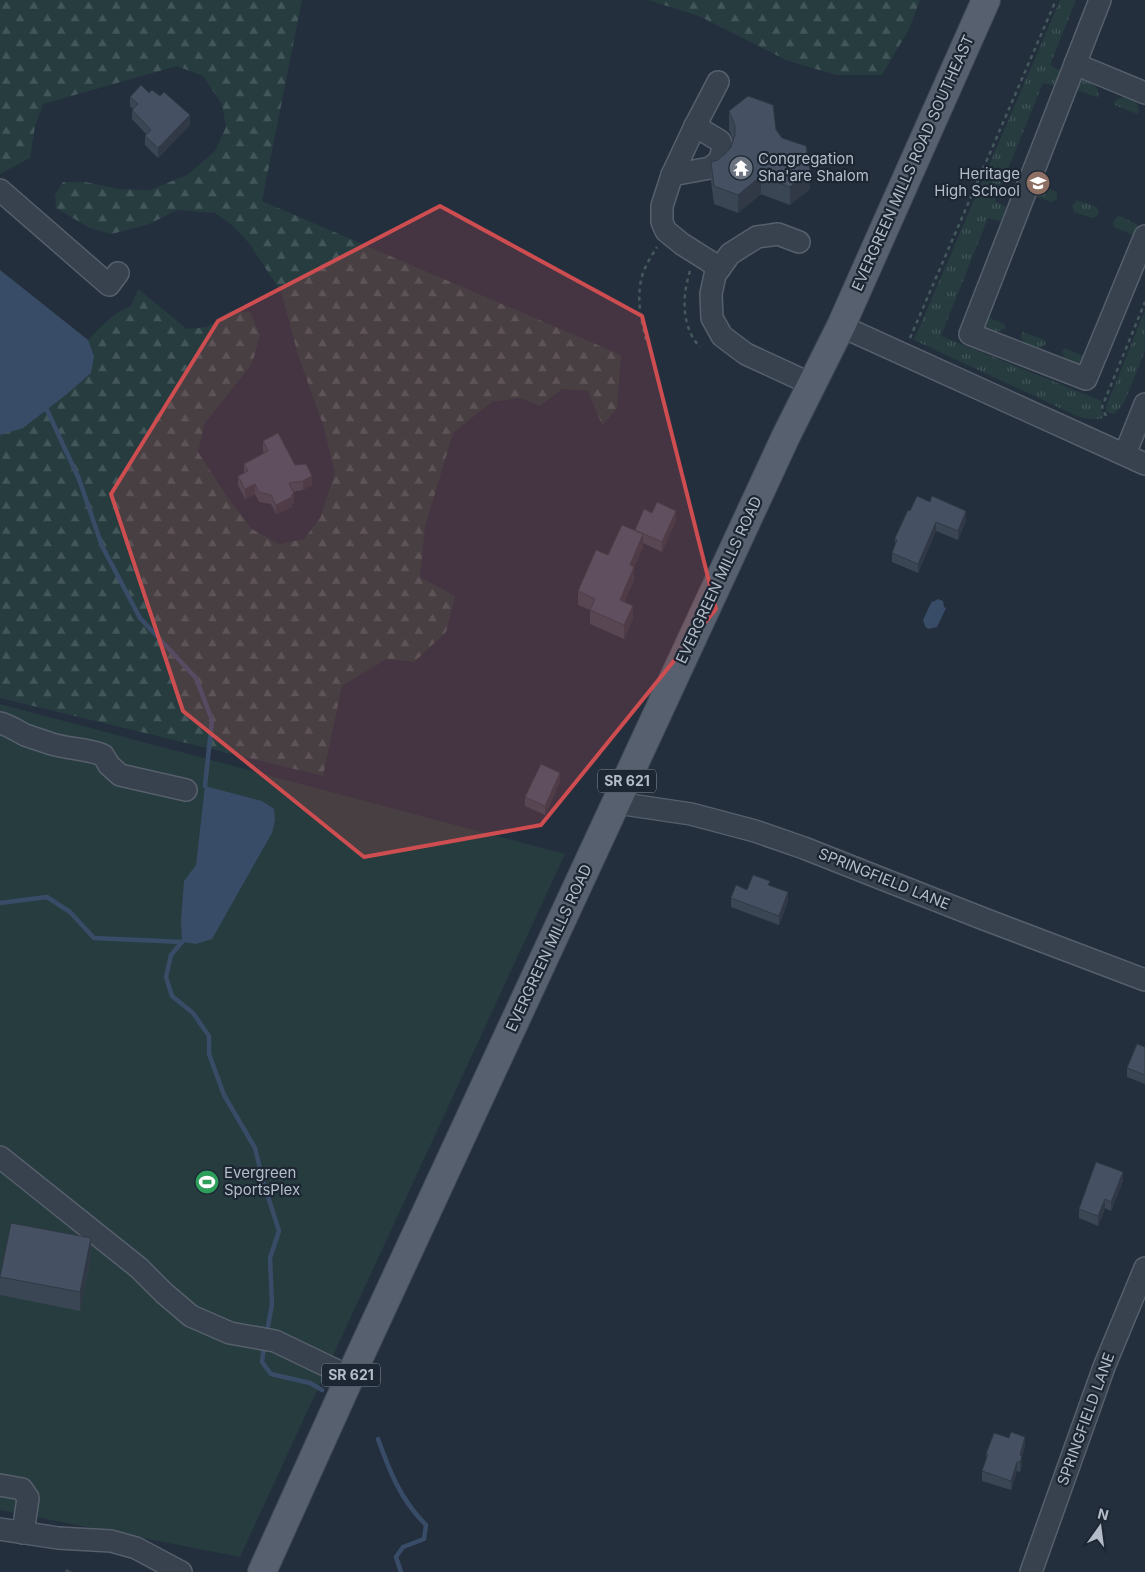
<svg xmlns="http://www.w3.org/2000/svg" width="1145" height="1572" font-family="Inter,sans-serif">
	<style>
		.grass { fill: url(#grass-tufts) }
		.forest { fill: url(#forest-firs) }
		.pitch { fill: #263c3f }
		.water { fill: #394c67 }
		.lines { fill: none; stroke-linecap: round; stroke-linejoin: round }
		.stream { stroke: #394c67; stroke-width: 4.5 }
		.minor-casing { stroke: #565f6c; stroke-width: 24 }
		.major-casing { stroke: #414a57; stroke-width: 30 }
		.path { stroke: #44595c; stroke-width: 2.5; stroke-dasharray: 4 4; stroke-linecap: butt }
		.minor { stroke: #38414e; stroke-width: 21 }
		.major { stroke: #56606e; stroke-width: 28 }
		.wall { fill: #3b4654 }
		.shaded-wall { fill: #303945 }
		.building { fill: #455162; stroke: #303945 }
		.marked { fill: #ce4d50; fill-opacity: 0.2; stroke: #ce4d50; stroke-width: 4; stroke-linejoin: round }
		.labels { text-anchor: middle; stroke-width: 4.5; stroke-linejoin: round; paint-order: stroke }
		.shield { fill: #1d2633; stroke: #878f9c; stroke-width: 1 }
		.shield-label { font-size: 14px; font-weight: bold; fill: #b4bcc9 }
		.poi-label { font-size: 15px; fill: #b4bcc9; stroke: #1d2633; text-anchor: start }
		.street-label { font-size: 15px; fill: #b4bcc9; stroke: #1d2633 }
	</style>
	<defs>
		<pattern id="grass-tufts" width="24" height="20" patternUnits="userSpaceOnUse" patternTransform="scale(1.25)"><rect width="24" height="20" fill="#263c3f"/><path d="M3 7l-1-3M5 7V3M7 7l1-3M15 17l-1-3M17 17v-4M19 17l1-3" fill="none" stroke="#435659"/></pattern>
		<pattern id="forest-firs" width="22" height="20" patternUnits="userSpaceOnUse" patternTransform="scale(1.25)"><rect width="22" height="20" fill="#263c3f"/><path d="M5 1l3.5 6h-7zM16 11l3.5 6h-7z" fill="#435659"/></pattern>
	</defs>
	<rect width="100%" height="100%" fill="#242f3e"/>
	<!-- grass -->
	<g class="grass">
		<path d="M1060 0H1076L1050 65 1059 70 1060 72 1055 86 1043 83 995 201 1006 207 1001 220 998 221 988 218 941 336 1102 401 1100 407 1104 415 1101 419H1090L1077 416 914 340Z"/>
		<path d="M1081 80C1091 81 1100 86 1098 97H1096L1075 89 1073 84Z"/>
		<path d="M1122 97C1132 97 1140 103 1139 113L1137 114 1115 105 1114 101Z"/>
		<path d="M1039 184 1057 192V199L1052 202 1034 196Z"/>
		<path d="M1077 200 1097 207 1099 211 1097 216 1091 218 1074 212 1072 206Z"/>
		<path d="M1120 216 1138 225 1139 228 1135 234 1133 235 1114 227 1113 222 1117 217Z"/>
		<path d="M1145 310V351L1124 403 1114 414 1107 412 1106 407Z"/>
		<path d="M983 315 1004 324 1006 327C997 334 993 333 984 328Z"/>
		<path d="M1022 332 1045 340 1046 344 1038 349 1026 346 1021 338Z"/>
		<path d="M1064 348 1086 357 1084 363 1079 365 1065 360 1062 351Z"/>
	</g>
	<!-- forest -->
	<g class="forest">
		<path d="M0 0H302L262 201 621 355 617 409 602 425 588 391 562 389 540 406 520 398 492 402 453 433 425 527 420 577 455 596 446 632 414 662 386 659 342 686 323 776 0 698V270L88 340C101 327 113 312 131 306L138 289 187 329 207 327 231 311 250 312 260 335 252 364 205 423 198 452 228 498 252 529 279 544 304 539 320 518 335 473 323 425 299 358 281 292 249 243 233 226 215 213 177 210 147 225 111 234 90 228 56 208 55 195 63 182H85L119 189 150 190 187 175 215 151 226 127 222 104 203 76 177 66 43 104 35 126 30 158 0 174Z"/>
		<path d="M648 0H920L909 29 882 75H836L786 60 699 16Z"/>
	</g>
	<!-- pitch -->
	<path class="pitch" d="M0 704 565 854 240 1557 0 1510Z"/>
	<!-- water -->
	<g class="water">
		<path d="M0 270 88 340 94 356 91 373 67 394 23 428 0 435Z"/>
		<path d="M938 599 943 601 944 607 946 608 937 627 928 629 925 626 923 620 932 601 933 602Z"/>
		<path d="M205 786 262 801 274 809 275 820 272 833 212 939 196 944 182 942 181 921 184 881 196 865Z"/>
	</g>
	<g class="lines">
		<!-- stream -->
		<g class="stream">
			<path d="M47 410 79 479 102 546 140 618 196 678 212 720 205 786"/>
			<path d="M0 903 47 897 70 912 94 938 182 942"/>
			<path d="M182 942 171 955 166 977 172 996 193 1013 209 1036V1054L224 1095 255 1148 263 1181 279 1231 270 1258 272 1304 267 1332"/>
			<path d="M264 1346 262 1362 271 1374 310 1383 322 1390"/>
			<path d="M378 1439C390 1472 400 1499 426 1525L424 1539 403 1547 396 1557 401 1572"/>
		</g>
		<defs>
			<g id="minor">
				<path d="M1100 0 970 334 1086 379 1145 236"/>
				<path d="M1075 64 1145 93"/>
				<path d="M718 82 695 126 672 175 662 206V222L666 231 682 244 720 268"/>
				<path d="M672 175 710 168 719 161 723 149 720 141 695 126"/>
				<path d="M0 190 109 285 118 273"/>
				<path d="M799 242 778 234 757 237 730 254 715 275 711 294 712 318 722 336 746 354 811 384"/>
				<path d="M841 326 1145 464"/>
				<path d="M1125 454 1145 404"/>
				<path d="M0 723C9 725 17 731 25 735 34 738 43 741 52 744 69 749 87 749 103 755L109 765 120 775 186 790"/>
				<path d="M617 803 691 814 755 831 804 848 984 919 1145 980"/>
				<path d="M0 1157 139 1268 164 1293 191 1316 230 1333 275 1341 350 1377"/>
				<path d="M0 1485 22 1489 28 1498 23 1533"/>
				<path d="M0 1529 58 1538 111 1541 136 1548 181 1572"/>
				<path d="M1031 1572 1104 1367 1145 1268"/>
			</g>
			<path id="major" d="M262 1572 350 1377 786 436 841 326 986 0"/>
		</defs>
		<!-- minor casing -->
		<use href="#minor" class="minor-casing"/>
		<!-- major casing -->
		<use href="#major" class="major-casing"/>
		<!-- path -->
		<g class="path">
			<path d="M690 271C682 296 681 327 700 347"/>
			<path d="M910 338 1056 0"/>
			<path d="M646 340C640 318 635 290 645 268 648 261 653 254 657 247"/>
			<path d="M1106 416 1102 407 1145 302"/>
		</g>
		<!-- minor -->
		<use href="#minor" class="minor"/>
		<!-- major -->
		<use href="#major" class="major"/>
	</g>
	<!-- wall -->
	<g class="wall">
		<path d="M149 93 160 96 190 125 158 158 145 145V136L146 134 132 119V110L133 109 130 106V97Z"/>
		<path d="M729 111 776 130 810 189 790 205 761 194 738 213 714 204 711 181V162L718 160 727 152 731 147 733 140 729 130Z"/>
		<path d="M263 441 295 465 312 485 303 490 293 492 294 503 292 504V507L276 514 271 504 259 502 255 494 245 499 238 485V476L244 473V464L264 453 263 451Z"/>
		<path d="M910 511 966 521 958 540 936 531 918 573 892 562V553L895 545V538Z"/>
		<path d="M652 513 676 520 662 552 643 543V547L634 567V580L624 602 633 619 624 639 590 624V610L578 605V591L608 555Z"/>
		<path d="M560 782 545 815 525 806V797Z"/>
		<path d="M770 885 788 901 779 925 731 907V898L747 890Z"/>
		<path d="M1145 1047V1084L1127 1077V1068Z"/>
		<path d="M1123 1181 1111 1211 1105 1208 1098 1226 1079 1218V1209Z"/>
		<path d="M91 1256 80 1311 0 1295V1277Z"/>
		<path d="M1025 1446 1022 1456V1465L1020 1472 1017 1471 1011 1490 982 1481V1471L986 1460V1454Z"/>
	</g>
	<!-- shaded-wall -->
	<g class="shaded-wall">
		<path d="M190 115V125L158 158V148Z"/>
		<path d="M810 171V189L790 205V187Z"/>
		<path d="M761 176V194L738 213V195Z"/>
		<path d="M312 476V485L303 490V481Z"/>
		<path d="M255 484V494L245 499V489Z"/>
		<path d="M294 494V503L292 504V507L276 514V505Z"/>
		<path d="M676 511V520L662 552V542Z"/>
		<path d="M966 511V521L958 540V531Z"/>
		<path d="M936 522V531L918 573V564Z"/>
		<path d="M643 534V547L634 567V580L620 613V600L630 565Z"/>
		<path d="M633 606V619L624 639V625Z"/>
		<path d="M560 773V782L545 815V806Z"/>
		<path d="M788 892V901L779 925V916Z"/>
		<path d="M1123 1172V1181L1111 1211V1202Z"/>
		<path d="M1105 1199V1208L1098 1226V1216Z"/>
		<path d="M91 1238V1256L80 1311V1292Z"/>
		<path d="M1025 1437V1446L1020 1464V1455Z"/>
		<path d="M1022 1456V1465L1020 1472V1462Z"/>
		<path d="M1017 1462V1471L1011 1490V1481Z"/>
	</g>
	<!-- building -->
	<g class="building">
		<path d="M141 85 149 93 152 90 160 96 164 92 190 115 158 148 145 136 151 130 132 110 138 104 130 97Z"/>
		<path d="M748 96 773 105 776 130 782 138 806 146 810 171 790 187 761 176 738 195 714 186 711 162 718 160 727 152 731 147 735 135V126L729 111Z"/>
		<path d="M278 433 295 465 306 464 312 476 303 481 289 483 294 494 291 495 292 497 276 505 271 495 259 492 255 484 245 489 238 476 248 471 244 464 268 451 263 441Z"/>
		<path d="M917 496 930 502 932 496 966 511 958 531 936 522 918 564 892 553 897 540 895 538 908 510 910 511Z"/>
		<path d="M657 502 676 511 662 542 635 530 644 509 652 513Z"/>
		<path d="M622 525 643 534 630 565 634 567 620 600 633 606 624 625 590 610 595 599 578 591 596 550 608 555Z"/>
		<path d="M541 764 560 773 545 806 525 797Z"/>
		<path d="M753 875 770 881 768 885 788 892 779 916 731 898 736 885 747 890Z"/>
		<path d="M1137 1044 1145 1047V1075L1127 1068Z"/>
		<path d="M1096 1162 1123 1172 1111 1202 1105 1199 1098 1216 1079 1209Z"/>
		<path d="M11 1223 91 1238 80 1292 0 1277Z"/>
		<path d="M1011 1432 1025 1437 1020 1455 1022 1456 1020 1462H1017L1011 1481 982 1471 988 1454H986L994 1433 1009 1438Z"/>
		<path d="M66 1569 73 1572H65Z"/>
	</g>
	<!-- marked area -->
	<path class="marked" d="M440 206 642 316 716 609 541 825 364 857 183 711 111 494 218 321Z"/>
	<!-- icons -->
	<defs>
		<symbol id="temple-disc" viewBox="-11 -11 22 22"><circle r="9.5" fill="#6b7280" stroke="#1d2633"/><path d="M0-6L5-2H3V0L6.5 2.5H4V6H1.5V3h-3V6H-4V2.5H-6.5L-3 0V-2H-5Z" fill="#fff"/></symbol>
		<symbol id="school-disc" viewBox="-11 -11 22 22"><circle r="9.5" fill="#8d6e63" stroke="#1d2633"/><path d="M0-5L7-2L0 1L-7-2ZM-4 1L0 2.5L4 1V4Q0 6-4 4Z" fill="#fff"/></symbol>
		<symbol id="stadium-disc" viewBox="-11 -11 22 22"><circle r="9.5" fill="#2e9e5b" stroke="#1d2633"/><path d="M0-5a6.5 5 0 1 0 0 10a6.5 5 0 1 0 0-10ZM-3.5-1.8h7v3.6h-7Z" fill="#fff"/></symbol>
	</defs>
	<g fill-rule="evenodd">
		<use href="#temple-disc" x="727" y="154" width="28" height="28"/>
		<use href="#school-disc" x="1024" y="169" width="28" height="28"/>
		<use href="#stadium-disc" x="193" y="1168" width="28" height="28"/>
	</g>
	<g class="labels">
		<!-- shield labels -->
		<g class="shield">
			<rect x="598" y="769.5" width="58" height="23" rx="4"/>
			<rect x="322" y="1363.5" width="58" height="23" rx="4"/>
		</g>
		<g class="shield-label">
			<text x="627" y="786">SR 621</text>
			<text x="351" y="1380">SR 621</text>
		</g>
		<!-- poi labels -->
		<g class="poi-label">
			<text x="758" y="164">Congregation<tspan x="758" dy="17">Sha'are Shalom</tspan></text>
			<text x="1020" y="179" text-anchor="end">Heritage<tspan x="1020" dy="17">High School</tspan></text>
			<text x="224" y="1178">Evergreen<tspan x="224" dy="17">SportsPlex</tspan></text>
		</g>
		<!-- street labels -->
		<g class="street-label">
			<text transform="translate(913 163) rotate(-66)" y="5">EVERGREEN MILLS ROAD SOUTHEAST</text>
			<text transform="translate(719 580) rotate(-65)" y="5">EVERGREEN MILLS ROAD</text>
			<text transform="translate(884 879) rotate(22)" y="5">SPRINGFIELD LANE</text>
			<text transform="translate(549 948) rotate(-65)" y="5">EVERGREEN MILLS ROAD</text>
			<text transform="translate(1086 1419) rotate(-70)" y="5">SPRINGFIELD LANE</text>
		</g>
	</g>
	<!-- north arrow -->
	<g transform="translate(1100 1527) rotate(14)" stroke="#1d2633" stroke-width="4" paint-order="stroke">
	<path d="M0-4L9 19L0 12L-9 19Z" fill="#b4bcc9"/>
	<text y="-8" font-size="14" font-weight="bold" text-anchor="middle" fill="#b4bcc9">N</text>
	</g>
</svg>
